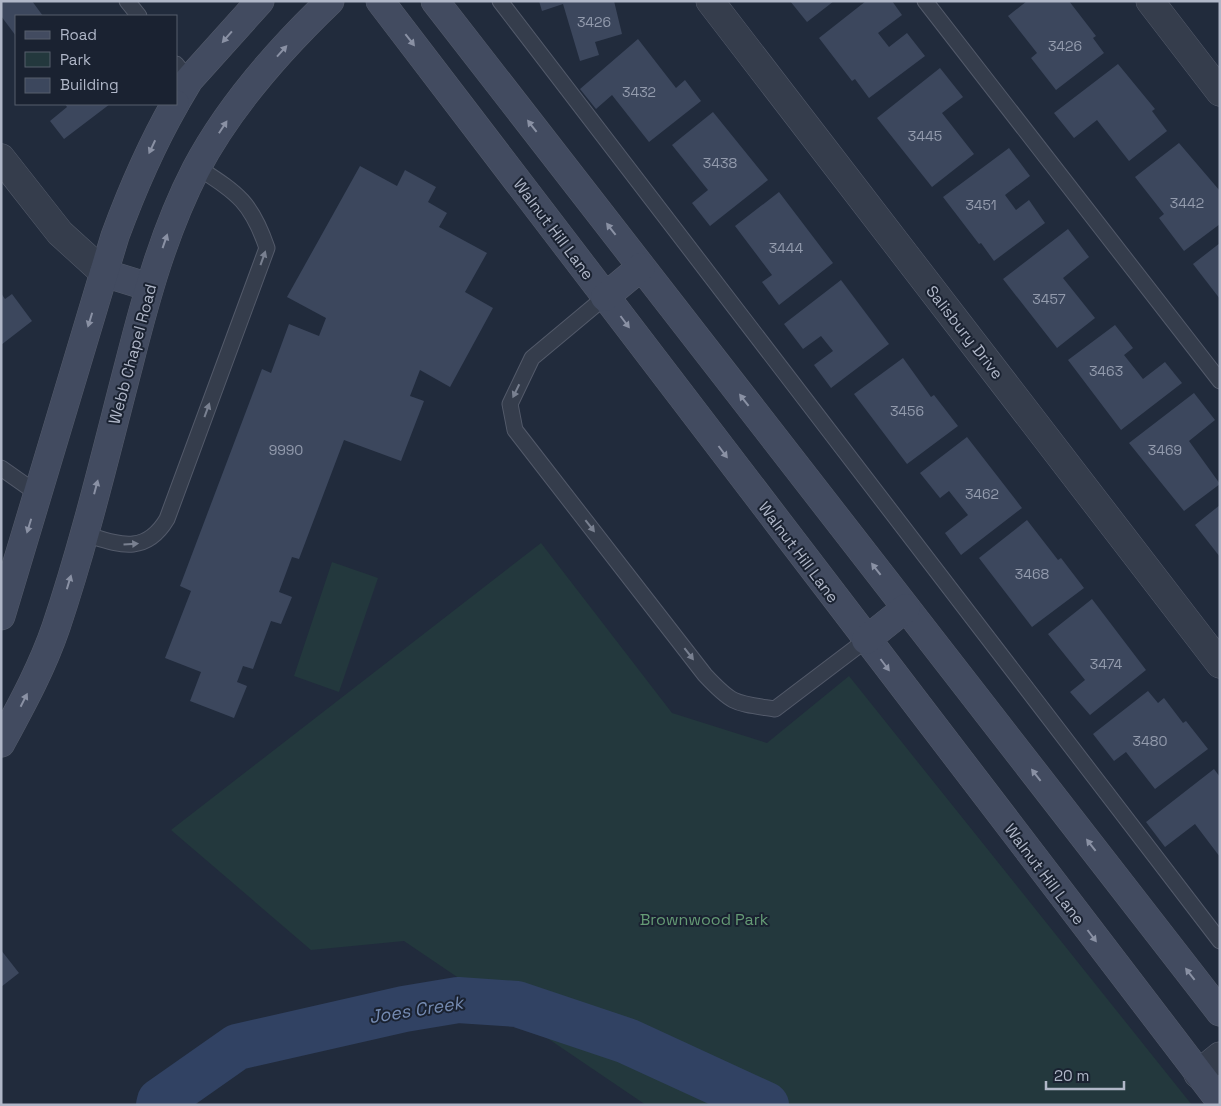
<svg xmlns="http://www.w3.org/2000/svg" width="1221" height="1106" font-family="'Space Grotesk',sans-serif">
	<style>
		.green { fill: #23383d }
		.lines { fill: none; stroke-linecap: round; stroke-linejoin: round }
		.river { stroke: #314263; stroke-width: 46 }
		.building { fill: #3c475d }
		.service-casing { stroke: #535a6a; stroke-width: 17 }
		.minor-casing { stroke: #535a6a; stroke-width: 29 }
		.tertiary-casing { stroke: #535a6a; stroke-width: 29 }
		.secondary-casing { stroke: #535a6a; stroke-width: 29 }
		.service { stroke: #353d4c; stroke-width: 15 }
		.minor { stroke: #353d4c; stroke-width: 28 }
		.tertiary { stroke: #353d4c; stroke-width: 28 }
		.secondary { stroke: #424b60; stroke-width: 28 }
		.oneway { fill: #8a91a4 }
		.oneway2 { fill: #798090 }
		.labels { text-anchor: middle; stroke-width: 4; stroke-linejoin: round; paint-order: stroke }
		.number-label { font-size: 14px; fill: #939bad }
		.street-label { font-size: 16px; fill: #b0b7c8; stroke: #1a2231 }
		.park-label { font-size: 16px; fill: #659b75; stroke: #1a2231 }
		.water-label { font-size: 18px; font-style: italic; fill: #758bb2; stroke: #1a2231 }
	</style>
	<rect width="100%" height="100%" fill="#212b3c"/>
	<!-- green -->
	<g class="green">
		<path d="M541 543 672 713 767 743 849 676 1192 1105H646L404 941 311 950 171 830Z"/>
		<path d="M332 562 378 578 339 692 294 676Z"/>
	</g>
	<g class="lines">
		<!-- river -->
		<path class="river" d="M159 1105 160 1101 237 1047 404 1009 458 1000 517 1004 627 1041 766 1105"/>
	</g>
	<!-- building -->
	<g class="building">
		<path d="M1 1H32L43 16H16V36L1 16Z"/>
		<path d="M539 1H614L622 34 595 42 599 55 580 61 563 4 542 11Z"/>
		<path d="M790 1H834L807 22Z"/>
		<path d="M866 1H892L902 15 878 33 889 47 907 33 925 56 869 98 855 79 852 81 819 38Z"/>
		<path d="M1027 1H1069L1096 36 1093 38 1104 53 1056 90 1031 58 1037 53 1008 16Z"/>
		<path d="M638 39 676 88 685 80 701 101 649 142 612 95 596 109 580 89Z"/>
		<path d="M1118 64 1155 109 1152 111 1167 131 1129 161 1097 120 1074 138 1054 113Z"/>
		<path d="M940 68 963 97 942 113 974 154 932 187 877 118Z"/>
		<path d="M65 104H110L64 139 50 121 67 107Z"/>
		<path d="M713 112 768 180 710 226 692 203 708 190 672 145Z"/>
		<path d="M1179 143 1220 191V224L1184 251 1159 218 1164 214 1135 177Z"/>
		<path d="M1009 148 1030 176 1005 195 1016 210 1029 200 1045 223 994 261 981 243 979 244 943 197Z"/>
		<path d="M360 166 397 186 405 170 436 187 428 202 447 213 439 227 487 253 465 292 493 308 450 387 420 370 410 396 424 401 401 461 344 440 299 559 292 557 279 592 292 597 281 624 271 621 253 669 243 666 237 682 247 686 234 718 190 701 201 672 165 658 191 591 180 586 262 369 271 373 289 324 319 336 326 318 287 297Z"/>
		<path d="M779 192 833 263 779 305 762 282 772 275 735 226Z"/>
		<path d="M1068 229 1089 257 1063 278 1095 318 1057 348 1003 279Z"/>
		<path d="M1220 243V299L1193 264Z"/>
		<path d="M841 280 889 344 831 388 814 365 833 351 821 336 803 349 784 324Z"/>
		<path d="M1 293 5 299 12 294 32 321 1 345Z"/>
		<path d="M1115 325 1133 348 1124 355 1143 379 1165 362 1182 383 1121 430 1068 360Z"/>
		<path d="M903 358 931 397 934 395 958 426 907 464 854 394Z"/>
		<path d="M1194 393 1215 420 1189 441 1220 484 1184 511 1129 443Z"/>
		<path d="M967 437 1022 508 961 555 945 533 968 515 949 491 940 498 920 473Z"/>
		<path d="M1220 505V557L1195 525Z"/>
		<path d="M1027 520 1058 560 1061 558 1084 588 1032 627 979 558Z"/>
		<path d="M1092 599 1146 670 1090 715 1070 692 1085 680 1048 634Z"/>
		<path d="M1148 691 1158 703 1164 698 1183 723 1186 721 1208 749 1155 789 1126 752 1114 761 1093 734Z"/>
		<path d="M1214 769 1220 777V857L1195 824 1165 847 1146 822Z"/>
		<path d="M1 950 19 973 1 987Z"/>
	</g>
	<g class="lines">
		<defs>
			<g id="service">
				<path d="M127 1 139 16"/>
				<path d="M500 1 1220 941"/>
				<path d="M925 1 1220 381"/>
				<path d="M176 64 189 80"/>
				<path d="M605 297 532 358 510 404 515 430 705 675C733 705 735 703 775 709L866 640"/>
				<path d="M1 468 38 494"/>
				<path d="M84 534C118 544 145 556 167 519L267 248C251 201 237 193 197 167"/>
			</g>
			<g id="minor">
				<path d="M710 1 1220 664"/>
				<path d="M1150 1 1220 92"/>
				<path d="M1 158 60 233 104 273"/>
			</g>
			<path id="tertiary" d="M1198 1074 1220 1056"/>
			<g id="secondary">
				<path d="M380 1 1220 1101"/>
				<path d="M435 1 1220 1012"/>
				<path d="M176 102 189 80 260 1"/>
				<path d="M104 273 149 287"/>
				<path d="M605 297 641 267"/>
				<path d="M1 616 115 236C132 190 151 146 175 104"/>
				<path d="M866 640 906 608"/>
				<path d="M1 743C21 706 42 668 56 627 85 541 106 452 129 364 146 297 164 231 196 169 228 108 281 48 330 1"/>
			</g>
		</defs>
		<!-- service casing -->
		<use href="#service" class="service-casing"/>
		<!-- minor casing -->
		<use href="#minor" class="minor-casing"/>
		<!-- tertiary casing -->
		<use href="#tertiary" class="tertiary-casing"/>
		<!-- secondary casing -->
		<use href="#secondary" class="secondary-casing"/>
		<!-- service -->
		<use href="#service" class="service"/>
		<!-- minor -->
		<use href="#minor" class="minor"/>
		<!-- tertiary -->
		<use href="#tertiary" class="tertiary"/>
		<!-- secondary -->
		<use href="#secondary" class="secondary"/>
	</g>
	<!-- one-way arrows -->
	<defs><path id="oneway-solid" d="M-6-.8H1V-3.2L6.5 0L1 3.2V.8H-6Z" transform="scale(1.25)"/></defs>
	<g class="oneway">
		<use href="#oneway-solid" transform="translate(227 37) rotate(131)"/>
		<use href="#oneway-solid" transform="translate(410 40) rotate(52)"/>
		<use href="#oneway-solid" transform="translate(282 51) rotate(-48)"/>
		<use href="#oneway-solid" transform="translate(532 126) rotate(-128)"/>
		<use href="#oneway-solid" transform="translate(223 127) rotate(-57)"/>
		<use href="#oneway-solid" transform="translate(152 147) rotate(115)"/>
		<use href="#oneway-solid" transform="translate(611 229) rotate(-128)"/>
		<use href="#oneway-solid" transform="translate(165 241) rotate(-71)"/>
		<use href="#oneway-solid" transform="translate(90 320) rotate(107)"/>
		<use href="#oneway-solid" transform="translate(625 322) rotate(53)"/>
		<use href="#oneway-solid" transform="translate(744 400) rotate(-128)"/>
		<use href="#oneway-solid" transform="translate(723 452) rotate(53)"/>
		<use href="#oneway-solid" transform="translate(96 487) rotate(-75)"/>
		<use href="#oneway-solid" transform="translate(29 526) rotate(107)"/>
		<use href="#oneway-solid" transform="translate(876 569) rotate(-128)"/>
		<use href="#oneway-solid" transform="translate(69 582) rotate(-73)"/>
		<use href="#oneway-solid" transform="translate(885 665) rotate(53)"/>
		<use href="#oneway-solid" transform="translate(24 700) rotate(-63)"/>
		<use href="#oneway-solid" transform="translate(1036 775) rotate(-128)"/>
		<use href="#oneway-solid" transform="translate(1091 845) rotate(-128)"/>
		<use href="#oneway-solid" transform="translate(1092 936) rotate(53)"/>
		<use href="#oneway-solid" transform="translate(1190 974) rotate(-128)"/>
	</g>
	<g class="oneway2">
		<use href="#oneway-solid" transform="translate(263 258) rotate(-70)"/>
		<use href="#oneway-solid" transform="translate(516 391) rotate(116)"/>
		<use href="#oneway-solid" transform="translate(207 410) rotate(-70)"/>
		<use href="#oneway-solid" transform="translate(590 526) rotate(52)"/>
		<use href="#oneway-solid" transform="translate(131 544) rotate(-4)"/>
		<use href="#oneway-solid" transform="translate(689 654) rotate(52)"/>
	</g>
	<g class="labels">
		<!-- number labels -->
		<g class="number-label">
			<text x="594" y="27">3426</text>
			<text x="1065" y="51">3426</text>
			<text x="639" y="97">3432</text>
			<text x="925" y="141">3445</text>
			<text x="720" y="168">3438</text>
			<text x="1187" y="208">3442</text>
			<text x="981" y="210">3451</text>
			<text x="786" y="253">3444</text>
			<text x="1049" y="304">3457</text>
			<text x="1106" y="376">3463</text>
			<text x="907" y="416">3456</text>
			<text x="286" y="455">9990</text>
			<text x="1165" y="455">3469</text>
			<text x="982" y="499">3462</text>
			<text x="1032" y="579">3468</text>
			<text x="1106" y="669">3474</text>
			<text x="1150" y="746">3480</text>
		</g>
		<!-- street labels -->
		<g class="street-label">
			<text transform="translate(554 229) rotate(53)" y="6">Walnut Hill Lane</text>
			<text transform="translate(965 332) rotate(52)" y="6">Salisbury Drive</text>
			<text transform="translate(132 354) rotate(-75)" y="6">Webb Chapel Road</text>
			<text transform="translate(799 552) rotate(53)" y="6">Walnut Hill Lane</text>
			<text transform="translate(1045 874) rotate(53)" y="6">Walnut Hill Lane</text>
		</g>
		<!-- park labels -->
		<g class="park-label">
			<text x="704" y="925">Brownwood Park</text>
		</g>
		<!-- water labels -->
		<g class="water-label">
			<text transform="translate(416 1010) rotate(-9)" y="6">Joes Creek</text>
		</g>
	</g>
	<!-- border -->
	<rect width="1221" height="1106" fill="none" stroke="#b0b7c8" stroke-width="5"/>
	<!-- legend -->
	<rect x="15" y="15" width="162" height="90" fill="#1a2231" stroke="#565e6d"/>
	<rect x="25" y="31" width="25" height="8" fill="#424b60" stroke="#565e6d"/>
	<text x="60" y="40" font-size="15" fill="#b0b7c8">Road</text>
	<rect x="25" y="52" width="25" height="15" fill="#23383d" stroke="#565e6d"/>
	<text x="60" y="65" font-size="15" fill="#b0b7c8">Park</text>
	<rect x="25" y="78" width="25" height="15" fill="#3c475d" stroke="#565e6d"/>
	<text x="60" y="90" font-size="15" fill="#b0b7c8">Building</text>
	<!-- scale -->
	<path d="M1046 1081v8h78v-8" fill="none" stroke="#b0b7c8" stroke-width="2.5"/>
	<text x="1054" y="1081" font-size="15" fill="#b0b7c8" stroke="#1a2231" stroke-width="4" paint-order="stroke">20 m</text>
</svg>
